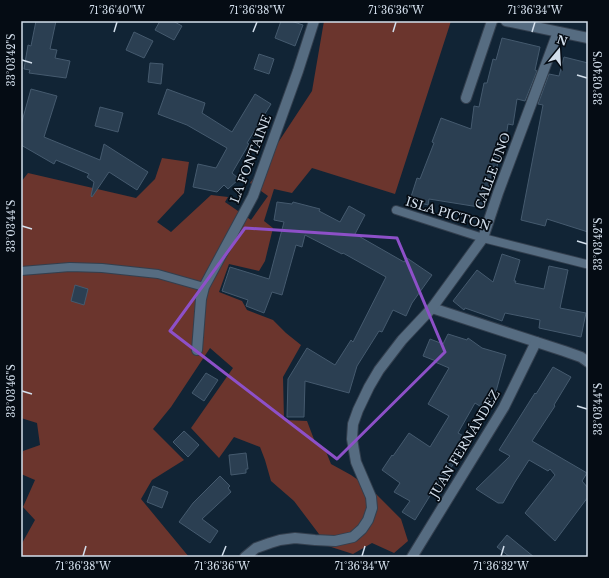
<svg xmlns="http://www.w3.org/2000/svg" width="609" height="578" font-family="'Libre Baskerville',serif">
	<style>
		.green { fill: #6b352d }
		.building { fill: #2b3f52; stroke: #455a6e }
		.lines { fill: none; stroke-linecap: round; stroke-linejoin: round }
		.service-casing { stroke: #333f4e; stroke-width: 10 }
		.minor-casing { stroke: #333f4e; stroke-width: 12 }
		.service { stroke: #566c81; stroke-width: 8 }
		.minor { stroke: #566c81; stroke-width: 10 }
		.marked { fill: none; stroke: #8d50c8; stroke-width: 3; stroke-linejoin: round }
		.ticks { fill: none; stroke: #d3dfec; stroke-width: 1.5 }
		.labels { text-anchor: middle; stroke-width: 3.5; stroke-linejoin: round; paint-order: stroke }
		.street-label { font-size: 12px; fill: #d3dfec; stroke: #050c14 }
		.neatline { fill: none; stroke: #d3dfec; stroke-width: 1.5 }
		.ticks-label { font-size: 10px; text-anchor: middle; fill: #d3dfec }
	</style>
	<rect width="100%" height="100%" fill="#112435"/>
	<!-- green -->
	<path class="green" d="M324 21H451L395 194 312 168 292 193 274 189 264 221 273 228 265 261 259 271 229 264 219 292 242 301 247 310 273 320 286 333 301 345 283 377 284 420 307 421 315 442 325 449 331 464 351 475 371 489 401 519 408 541 394 553 372 543 353 554 328 546 294 501 271 481 265 460 260 447 234 437 219 458 191 428 233 368 210 348 171 407 153 429 184 460 152 480 141 499 189 557H21V545L35 520 23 507 35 480 21 474V459L23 451 40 445 37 423 21 418V182L28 173 136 198 155 179 162 158 189 162 184 193 157 222 171 232 211 195 228 197 225 202 251 220 268 196 250 183 260 170 312 91Z"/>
	<!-- building -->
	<g class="building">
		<path d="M36 21H56L50 49 57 50 55 58 70 61 66 78 29 73 30 70 24 69 28 45 31 46Z"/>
		<path d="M160 21H173L182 26 174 40 155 30Z"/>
		<path d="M281 21H291L303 25 295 46 275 38Z"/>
		<path d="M134 32 153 41 144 58 126 50Z"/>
		<path d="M502 38 540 47 535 70 537 71 525 101 517 99 513 125 508 124 505 144H501L497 167 493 166 485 208 429 199 428 205 410 200 417 178 420 179 434 143 432 142 441 118 471 129 474 106 479 107 484 83H487L493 59 496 60Z"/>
		<path d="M259 54 274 59 269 74 254 69Z"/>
		<path d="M564 57 588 63V232L547 219 545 226 521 220 543 105 538 104 549 74 559 76Z"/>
		<path d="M150 63 163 64 161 84 148 82Z"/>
		<path d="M31 89 57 96 44 137 100 160 104 144 148 172 137 190 109 172 92 197 91 196 94 182 87 177 89 174 56 160 54 164 21 145V125Z"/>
		<path d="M167 89 205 103 202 113 232 132 255 94 271 104 247 143 249 144 232 173 239 179 228 189 224 185 217 192 193 187 198 164 216 168 227 148 187 125 158 114Z"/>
		<path d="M100 107 123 113 118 132 95 126Z"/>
		<path d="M277 202 292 204 293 202 320 209 319 211 340 222 349 206 365 215 355 234 404 262 407 258 432 275 412 303 406 316 393 310 382 332 379 331 357 366 349 393 305 381 304 417H287L288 379 307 348 335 365 351 340 353 342 386 277 343 253 342 254 305 235 302 247 296 245 282 295 272 292 264 313 246 306 248 300 222 291 230 267 269 279 284 222 274 220Z"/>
		<path d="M502 254 520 260 514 281H516L515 283 544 289 549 266 568 270 560 308 586 313 581 337 539 328 540 320 505 313 502 321 465 308 464 310 453 301 477 270 493 282Z"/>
		<path d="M75 285 88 289 84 305 71 301Z"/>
		<path d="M448 334 467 340 468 338 482 348 506 355 495 395 486 410 475 403 458 433 469 439 444 479 441 478 415 520 402 512 410 501 394 492 400 483 382 470 392 455 393 456 409 433 430 447 449 416 428 404 449 368 435 362 436 361 423 356 430 339 443 344Z"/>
		<path d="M553 367 571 377 554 405 555 406 532 441 587 473 582 481 588 488V497L555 541 525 513 555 475 550 469 548 471 529 460 515 482 503 503H498L476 489 510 456 499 450 535 393 536 394Z"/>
		<path d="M206 373 218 380 204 401 192 393Z"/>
		<path d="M184 431 199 445 188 457 173 442Z"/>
		<path d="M246 453 248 469H246V473L231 475 229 455Z"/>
		<path d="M220 476 230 486 228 488 231 492 202 519 218 531 210 543 179 522 193 503Z"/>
		<path d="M153 486 168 492 162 508 147 502Z"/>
		<path d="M507 535 534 557H510L497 547Z"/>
	</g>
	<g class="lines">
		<defs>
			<g id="service">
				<path d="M396 210 483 238 586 264"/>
				<path d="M21 271 70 267 102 268 158 274 204 287"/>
			</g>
			<g id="minor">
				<path d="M506 21 588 38"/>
				<path d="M466 98 492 21"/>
				<path d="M432 308 564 351 581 357 588 362"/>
				<path d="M197 350 201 299 204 287 253 196 298 71 314 21"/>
				<path d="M245 557 256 548 270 543 280 540 295 538 315 540 335 541 353 537 362 529 368 520 372 508 371 497 356 462 352 439 353 424 358 410 369 387 379 370 402 340 432 308 483 238 498 193 558 32"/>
				<path d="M412 557 504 407 536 342"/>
			</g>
		</defs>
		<!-- service casing -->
		<use href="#service" class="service-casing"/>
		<!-- minor casing -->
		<use href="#minor" class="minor-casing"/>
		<!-- service -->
		<use href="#service" class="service"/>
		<!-- minor -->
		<use href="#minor" class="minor"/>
	</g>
	<!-- marked area -->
	<path class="marked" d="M245 228 397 238 445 352 337 459 170 331Z"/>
	<!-- ticks -->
	<path class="ticks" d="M114 32 117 22M253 32 257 22M393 32 396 22M532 32 535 22M22 60 32 63M577 75 587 78M22 226 32 229M577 241 587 244M22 391 32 394M577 406 587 409M83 556 86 546M222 556 226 546M362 556 365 546M501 556 504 546"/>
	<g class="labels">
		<!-- street labels -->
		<g class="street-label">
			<text transform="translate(251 159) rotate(-69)" y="4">LA FONTAINE</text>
			<text transform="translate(493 171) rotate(-70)" y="4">CALLE UNO</text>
			<text transform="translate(448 214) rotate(17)" y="4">ISLA PICTON</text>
			<text transform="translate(465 444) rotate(-59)" y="4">JUAN FERNÁNDEZ</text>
		</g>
	</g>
	<!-- border -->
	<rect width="609" height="578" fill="none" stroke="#050c14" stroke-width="44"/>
	<!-- north arrow -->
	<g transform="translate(559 50) rotate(18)" stroke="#050c14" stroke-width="3" paint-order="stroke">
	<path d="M0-3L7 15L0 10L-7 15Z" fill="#d3dfec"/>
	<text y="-6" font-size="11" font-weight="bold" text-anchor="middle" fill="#d3dfec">N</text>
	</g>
	<rect x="22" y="22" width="565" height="534" class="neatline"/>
	<g class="ticks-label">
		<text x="117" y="14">71°36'40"W</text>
		<text x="257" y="14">71°36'38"W</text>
		<text x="396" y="14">71°36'36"W</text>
		<text x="535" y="14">71°36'34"W</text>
		<text transform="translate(11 60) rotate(-90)" y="4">33°03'42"S</text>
		<text transform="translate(598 78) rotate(-90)" y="4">33°03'40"S</text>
		<text transform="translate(11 226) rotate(-90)" y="4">33°03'44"S</text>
		<text transform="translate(598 244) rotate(-90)" y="4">33°03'42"S</text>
		<text transform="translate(11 391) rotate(-90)" y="4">33°03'46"S</text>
		<text transform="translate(598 409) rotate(-90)" y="4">33°03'44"S</text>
		<text x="83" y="570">71°36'38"W</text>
		<text x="222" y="570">71°36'36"W</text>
		<text x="362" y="570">71°36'34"W</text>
		<text x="501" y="570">71°36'32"W</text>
	</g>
</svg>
